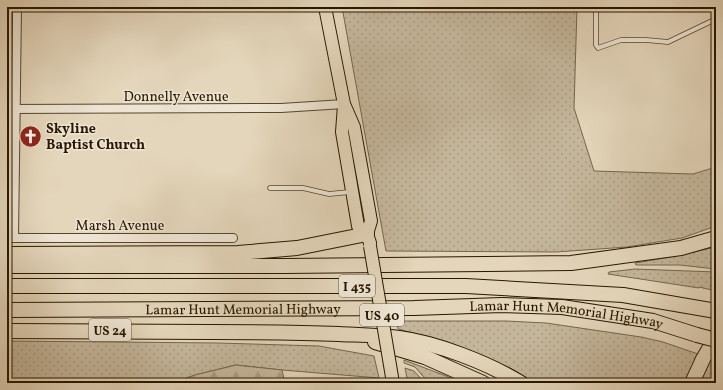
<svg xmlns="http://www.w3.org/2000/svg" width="723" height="390" font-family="Vollkorn,serif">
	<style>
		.grass { fill: url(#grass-dots); stroke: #76664e }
		.forest { fill: url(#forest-firs); stroke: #76664e }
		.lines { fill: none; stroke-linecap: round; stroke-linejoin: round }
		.service-casing { stroke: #57472f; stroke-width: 5.5 }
		.minor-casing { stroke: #57472f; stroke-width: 10 }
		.primary-casing { stroke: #281700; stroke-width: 14 }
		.motorway-casing { stroke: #281700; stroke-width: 16 }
		.service { stroke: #ede4d3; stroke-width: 4 }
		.minor { stroke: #ede4d3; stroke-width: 8 }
		.primary { stroke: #e4d6bb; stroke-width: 12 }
		.motorway { stroke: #e4d6bb; stroke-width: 14 }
		.primary-bridge-casing { stroke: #281700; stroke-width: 14; stroke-linecap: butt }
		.motorway-bridge-casing { stroke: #281700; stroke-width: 16; stroke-linecap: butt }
		.primary-bridge { stroke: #e4d6bb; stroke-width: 12 }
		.motorway-bridge { stroke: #e4d6bb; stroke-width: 14 }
		.labels { text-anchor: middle; stroke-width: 3; stroke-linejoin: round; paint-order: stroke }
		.shield { fill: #ede4d3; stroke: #63543f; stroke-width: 1 }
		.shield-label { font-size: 13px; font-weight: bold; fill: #281700 }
		.street-label { font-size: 14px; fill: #281700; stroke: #ede4d3 }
		.poi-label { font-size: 14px; font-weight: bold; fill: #281700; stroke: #ede4d3; text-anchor: start }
	</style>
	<defs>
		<pattern id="grass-dots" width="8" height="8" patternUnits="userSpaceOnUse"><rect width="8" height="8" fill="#c4b69b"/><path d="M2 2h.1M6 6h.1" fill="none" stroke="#a89c84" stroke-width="1.8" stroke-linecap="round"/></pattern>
		<pattern id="forest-firs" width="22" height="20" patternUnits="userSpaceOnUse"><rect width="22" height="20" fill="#c4b69b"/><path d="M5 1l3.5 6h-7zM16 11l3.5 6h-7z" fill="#a89c84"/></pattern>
	</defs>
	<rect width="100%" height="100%" fill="#e4d6bb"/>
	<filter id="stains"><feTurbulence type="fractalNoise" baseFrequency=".005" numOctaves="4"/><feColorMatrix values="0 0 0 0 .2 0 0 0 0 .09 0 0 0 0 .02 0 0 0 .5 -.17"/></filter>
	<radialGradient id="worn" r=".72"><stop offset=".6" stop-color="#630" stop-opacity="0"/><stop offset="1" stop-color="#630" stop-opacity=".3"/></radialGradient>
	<!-- grass -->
	<g class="grass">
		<path d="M342 7H577L574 108 594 171 693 174 716 167V226L682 238 627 247 556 252 386 251Z"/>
		<path d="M716 247V269L680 265H636L635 263 676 256Z"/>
		<path d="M635 269 716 272V291L699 287V288L608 274 609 272Z"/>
		<path d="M397 321H506L546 323 641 337 663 342 698 354 685 383H535C493 355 446 342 398 329Z"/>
		<path d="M7 341 218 343 319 346 374 356 379 378 282 370 236 365 195 375 173 383H7Z"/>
		<path d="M708 357 716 358V383H696Z"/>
		<path d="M404 360 446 376 461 383H429L415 367 404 363Z"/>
		<path d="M405 368 414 371 425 383H408Z"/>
	</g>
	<!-- forest -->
	<path class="forest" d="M236 365 282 370 285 383H173L195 375Z"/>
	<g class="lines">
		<defs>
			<g id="service">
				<path d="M596 7V45L598 48 621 40H646L668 42 716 19"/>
				<path d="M270 188H303L329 194 350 192"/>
			</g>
			<g id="minor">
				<path d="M7 109 281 108 344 104"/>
				<path d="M7 238H233"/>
				<path d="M14 238 17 7"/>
			</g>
			<g id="primary">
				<path d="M325 7 344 104 354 127 371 221 367 234 370 243"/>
				<path d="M344 105 342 132 358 226 367 234"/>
			</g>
			<g id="motorway">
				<path d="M7 254 238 253 297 248 367 234"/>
				<path d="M7 266H285L571 263 681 248 716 238"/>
				<path d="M7 286H466L623 295 716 311"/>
				<path id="s1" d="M7 310 414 308 502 305 562 307 653 321 697 335"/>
				<path d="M7 331C75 331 144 332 212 332 255 332 297 332 339 334 359 335 379 335 399 338 437 343 488 363 521 383"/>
				<path d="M375 342 425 357 483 383"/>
				<path d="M692 383 703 359 716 337"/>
			</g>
		</defs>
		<!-- service casing -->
		<use href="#service" class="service-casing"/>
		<!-- minor casing -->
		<use href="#minor" class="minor-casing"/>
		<!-- primary casing -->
		<use href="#primary" class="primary-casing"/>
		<!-- motorway casing -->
		<use href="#motorway" class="motorway-casing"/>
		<!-- service -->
		<use href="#service" class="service"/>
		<!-- minor -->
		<use href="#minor" class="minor"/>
		<!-- primary -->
		<use href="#primary" class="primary"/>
		<!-- motorway -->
		<use href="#motorway" class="motorway"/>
		<defs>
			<path id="primary-bridge" d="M370 246 393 383"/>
			<path id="motorway-bridge" d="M697 335 716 340"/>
		</defs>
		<!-- primary-bridge casing -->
		<use href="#primary-bridge" class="primary-bridge-casing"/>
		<!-- motorway-bridge casing -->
		<use href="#motorway-bridge" class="motorway-bridge-casing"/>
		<!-- primary-bridge -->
		<use href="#primary-bridge" class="primary-bridge"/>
		<!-- motorway-bridge -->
		<use href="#motorway-bridge" class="motorway-bridge"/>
	</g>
	<!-- icons -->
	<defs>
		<symbol id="church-disc" viewBox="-11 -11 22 22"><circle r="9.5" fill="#8f2418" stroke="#ede4d3"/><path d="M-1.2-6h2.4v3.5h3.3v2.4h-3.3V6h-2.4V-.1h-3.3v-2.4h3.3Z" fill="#fff"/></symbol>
	</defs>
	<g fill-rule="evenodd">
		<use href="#church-disc" x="18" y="124" width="25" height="25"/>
	</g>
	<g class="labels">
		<!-- shield labels -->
		<g class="shield">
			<rect x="339" y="275" width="36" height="22" rx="3"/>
			<rect x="360" y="304" width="44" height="22" rx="3"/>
			<rect x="89" y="319" width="42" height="22" rx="3"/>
		</g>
		<g class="shield-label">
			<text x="357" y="291">I 435</text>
			<text x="382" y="320">US 40</text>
			<text x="110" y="335">US 24</text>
		</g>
		<!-- street labels -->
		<g class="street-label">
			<text x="176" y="101">Donnelly Avenue</text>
			<text x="120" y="230">Marsh Avenue</text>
			<text dy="5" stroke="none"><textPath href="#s1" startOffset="236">Lamar Hunt Memorial Highway</textPath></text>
			<text dy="5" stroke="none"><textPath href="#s1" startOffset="560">Lamar Hunt Memorial Highway</textPath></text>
		</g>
		<!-- poi labels -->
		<g class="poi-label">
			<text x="46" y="133">Skyline<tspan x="46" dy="16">Baptist Church</tspan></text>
		</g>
	</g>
	<!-- margin -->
	<rect width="723" height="390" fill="none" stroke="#e4d6bb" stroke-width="24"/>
	<rect x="8" y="8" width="707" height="374" fill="none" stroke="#281700" stroke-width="2"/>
	<rect x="12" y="12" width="699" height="366" fill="none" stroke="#281700"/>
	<rect width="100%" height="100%" filter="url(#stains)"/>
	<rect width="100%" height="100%" fill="url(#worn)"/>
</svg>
